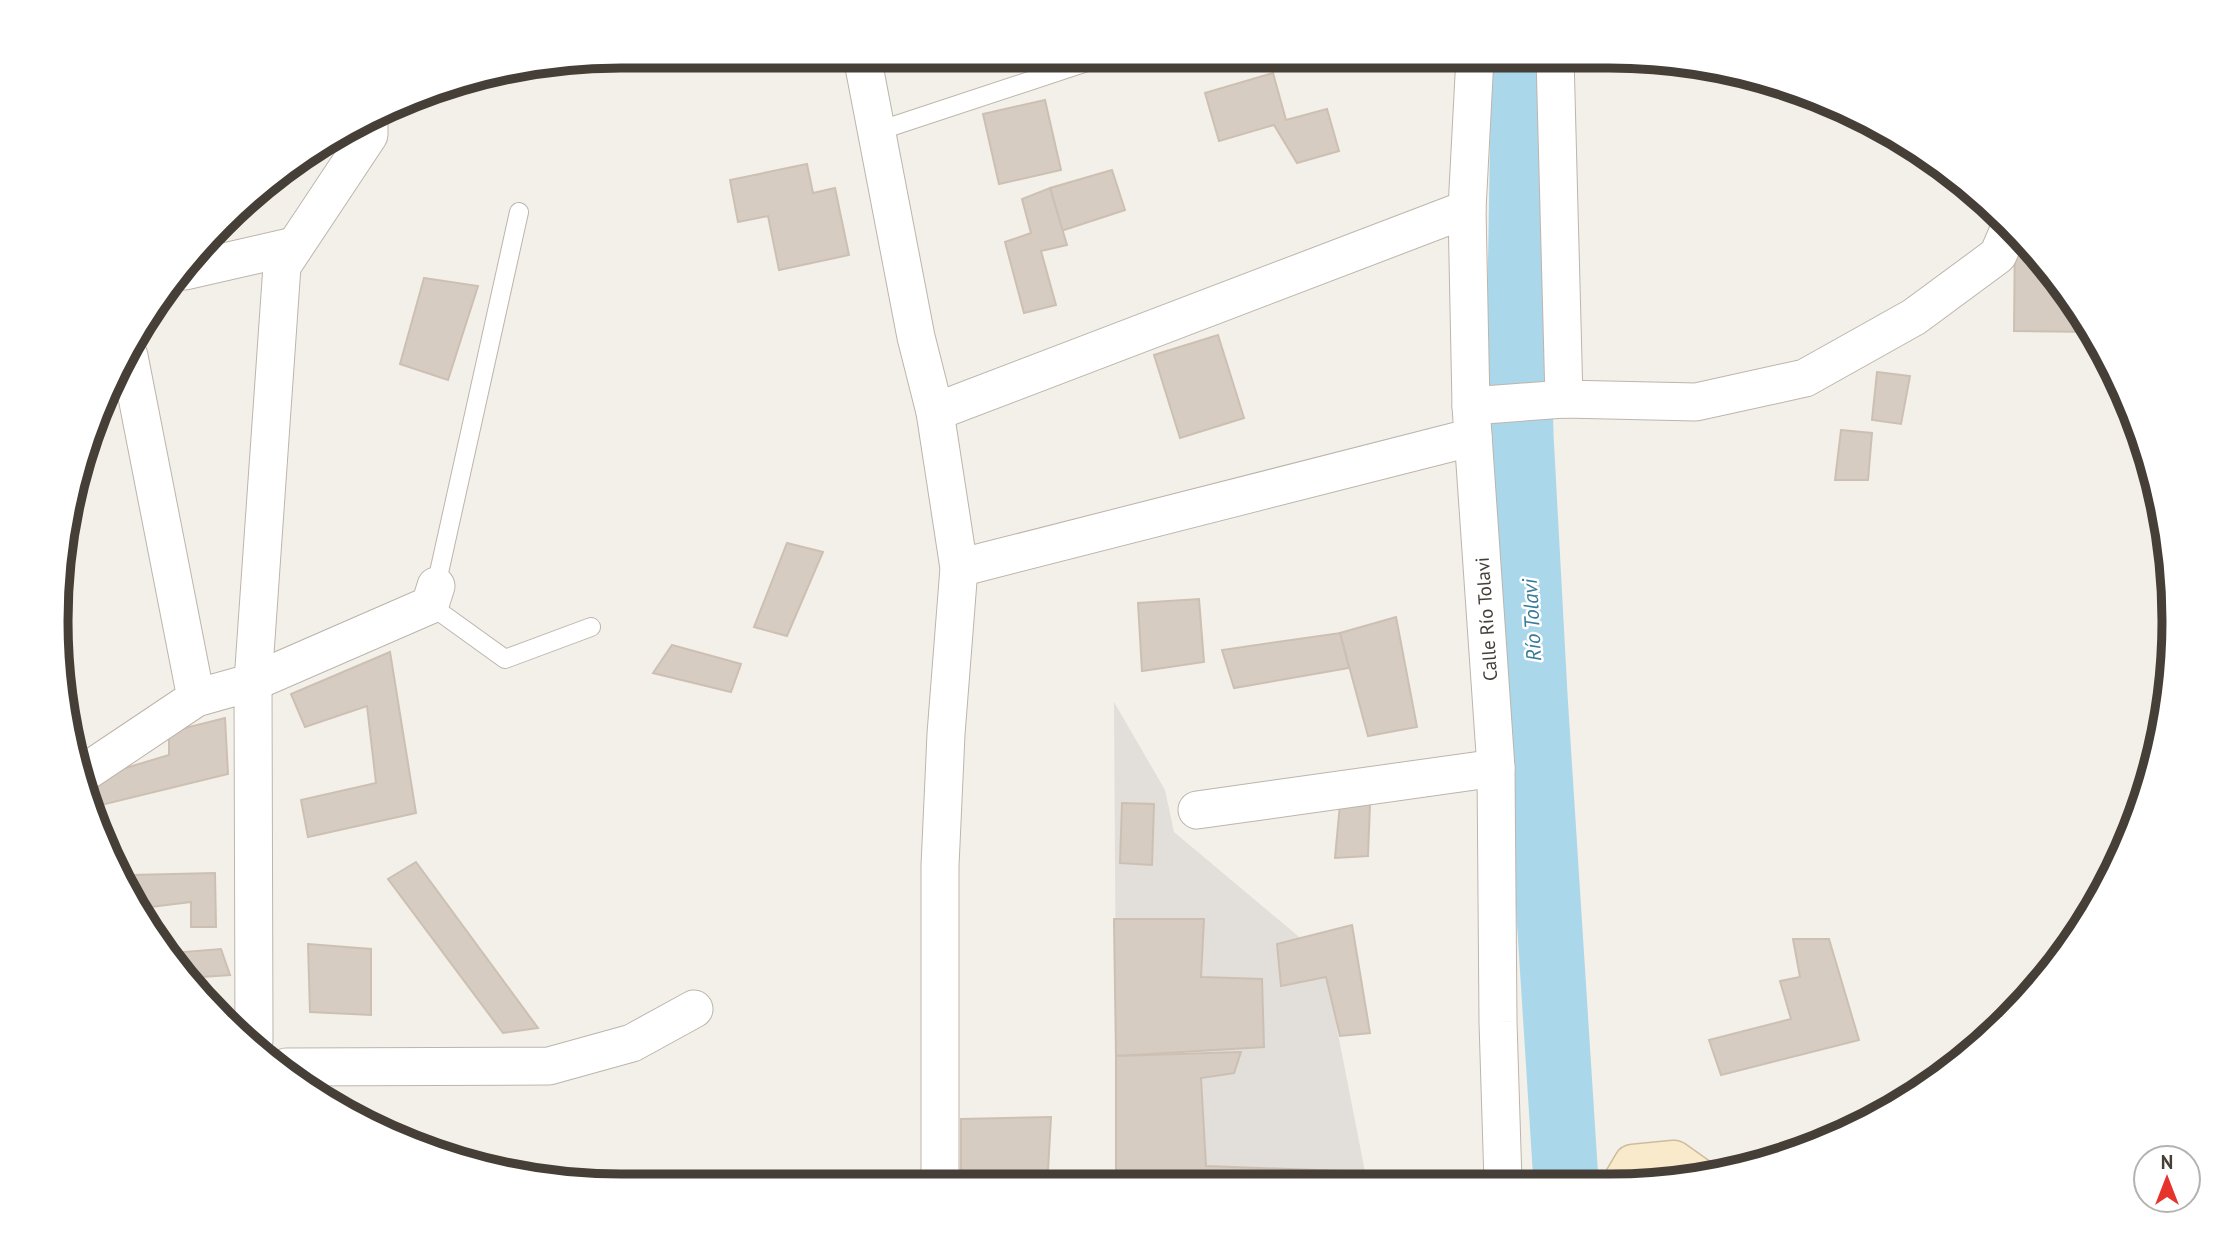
<svg xmlns="http://www.w3.org/2000/svg" width="2230" height="1242" font-family="'PT Sans',sans-serif">
	<style>
		.industrial { fill: #e2deda }
		.lines { fill: none; stroke-linecap: round; stroke-linejoin: round }
		.river { stroke: #abd7ea; stroke-width: 65 }
		.building { fill: #d6ccc2; stroke: #cdc0b3; stroke-width: 2 }
		.lane-casing { stroke: #bdb5ac; stroke-width: 20 }
		.street-casing { stroke: #bdb5ac; stroke-width: 39 }
		.secondary-casing { stroke: #cebc9c; stroke-width: 41 }
		.lane { stroke: #fff; stroke-width: 18 }
		.street { stroke: #fff; stroke-width: 37 }
		.secondary { stroke: #faeacc; stroke-width: 38 }
		.labels { text-anchor: middle; stroke-width: 5; stroke-linejoin: round; paint-order: stroke }
		.street-label { font-size: 19px; fill: #463f38; stroke: #fff }
		.water-label { font-size: 21px; font-style: italic; fill: #367a99; stroke: #fff }
		.rim { fill: none; stroke: #463f38; stroke-width: 9 }
	</style>
	<rect width="100%" height="100%" fill="#f3efe9"/>
	<!-- industrial -->
	<path class="industrial" d="M1114 702 1165 790 1174 832 1323 957 1367 1182 1117 1183Z"/>
	<g class="lines">
		<!-- river -->
		<path class="river" d="M1524 57 1519 350 1521 435 1535 695 1566 1182"/>
	</g>
	<!-- building -->
	<g class="building">
		<path d="M1273 73 1286 120 1327 109 1339 151 1297 163 1274 125 1219 141 1205 93Z"/>
		<path d="M1045 100 1061 170 999 184 983 114Z"/>
		<path d="M807 164 813 193 835 188 849 255 779 270 768 216 738 222 730 180Z"/>
		<path d="M1112 170 1125 210 1061 231 1050 188Z"/>
		<path d="M1050 188 1067 245 1041 251 1056 305 1024 313 1005 242 1031 233 1022 199Z"/>
		<path d="M2015 232 2057 277 2064 288V294L2068 295 2092 332 2014 331Z"/>
		<path d="M424 278 478 286 448 380 400 364Z"/>
		<path d="M1218 335 1244 418 1180 438 1154 355Z"/>
		<path d="M1877 372 1910 376 1901 424 1872 420Z"/>
		<path d="M1841 430 1872 433 1868 480H1835Z"/>
		<path d="M787 543 823 552 787 636 754 627Z"/>
		<path d="M1199 599 1204 662 1142 671 1138 603Z"/>
		<path d="M1396 617 1417 727 1368 736 1340 633Z"/>
		<path d="M1340 633 1349 668 1234 688 1222 650Z"/>
		<path d="M672 645 741 664 731 692 653 673Z"/>
		<path d="M390 652 416 813 308 837 301 800 376 783 367 706 305 727 291 694Z"/>
		<path d="M225 718 228 774 97 806 99 776 169 755V732Z"/>
		<path d="M1122 803 1154 804 1152 865 1120 863Z"/>
		<path d="M1340 804H1370L1368 856 1335 858Z"/>
		<path d="M416 862 538 1028 503 1033 388 879Z"/>
		<path d="M215 873 216 927H191V902L143 908 131 888V875Z"/>
		<path d="M1114 919H1204L1201 977 1262 979 1264 1047 1116 1056Z"/>
		<path d="M1352 925 1370 1033 1340 1036 1326 977 1281 986 1277 944Z"/>
		<path d="M1793 939H1829L1859 1040 1721 1075 1709 1040 1791 1019 1780 981 1800 977Z"/>
		<path d="M308 944 371 949V1015L310 1012Z"/>
		<path d="M221 949 230 975 187 978 171 953Z"/>
		<path d="M1241 1052 1234 1073 1201 1078 1206 1166 1342 1171 1341 1182 1116 1183V1056Z"/>
		<path d="M1051 1117 1048 1171 961 1175V1119Z"/>
	</g>
	<g class="lines">
		<defs>
			<g id="lane">
				<path d="M878 131 1102 57"/>
				<path d="M436 586 519 212"/>
				<path d="M430 605 505 659 591 627"/>
			</g>
			<g id="street">
				<path d="M862 56 916 337 935 412 959 568 946 734 940 866V1184"/>
				<path d="M1475 57 1467 209 1471 406 1496 768 1498 1022 1503 1182"/>
				<path d="M1555 57 1564 399"/>
				<path d="M185 271 294 246"/>
				<path d="M129 356 196 698"/>
				<path d="M1471 406 1564 399 1696 402 1805 378 1914 317 1998 255 2010 227"/>
				<path d="M935 412 1467 209"/>
				<path d="M959 568 1473 437"/>
				<path d="M84 771H87L196 698 253 682 430 605 436 586"/>
				<path d="M1197 810 1496 768"/>
				<path d="M254 1041 253 682 282 266 369 135V124"/>
				<path d="M286 1067 549 1066 632 1043 694 1009"/>
			</g>
			<path id="secondary" d="M1623 1181 1633 1164 1674 1160 1698 1177"/>
		</defs>
		<!-- lane casing -->
		<use href="#lane" class="lane-casing"/>
		<!-- street casing -->
		<use href="#street" class="street-casing"/>
		<!-- secondary casing -->
		<use href="#secondary" class="secondary-casing"/>
		<!-- lane -->
		<use href="#lane" class="lane"/>
		<!-- street -->
		<use href="#street" class="street"/>
		<!-- secondary -->
		<use href="#secondary" class="secondary"/>
	</g>
	<g class="labels">
		<!-- street labels -->
		<g class="street-label">
			<text transform="translate(1486 619) rotate(-94)" y="7">Calle Río Tolavi</text>
		</g>
		<!-- water labels -->
		<g class="water-label">
			<text transform="translate(1532 620) rotate(-93)" y="7">Río Tolavi</text>
		</g>
	</g>
	<!-- crop -->
	<path d="M0 0H2230V1242H0ZM621 68H1609A553 553 0 0 1 2162 621V621A553 553 0 0 1 1609 1174H621A553 553 0 0 1 68 621V621A553 553 0 0 1 621 68Z" fill="#fff" fill-rule="evenodd"/>
	<path class="rim" d="M621 68H1609A553 553 0 0 1 2162 621V621A553 553 0 0 1 1609 1174H621A553 553 0 0 1 68 621V621A553 553 0 0 1 621 68Z"/>
	<!-- north arrow -->
	<g transform="translate(2167 1179)"><circle r="33" fill="#ffffff" stroke="#b5b2af" stroke-width="2"/>
	<path d="M0-5L12 26L0 18L-12 26Z" fill="#e6342c"/>
	<text y="-10" font-size="19" font-weight="bold" text-anchor="middle" fill="#463f38">N</text>
	</g>
</svg>
